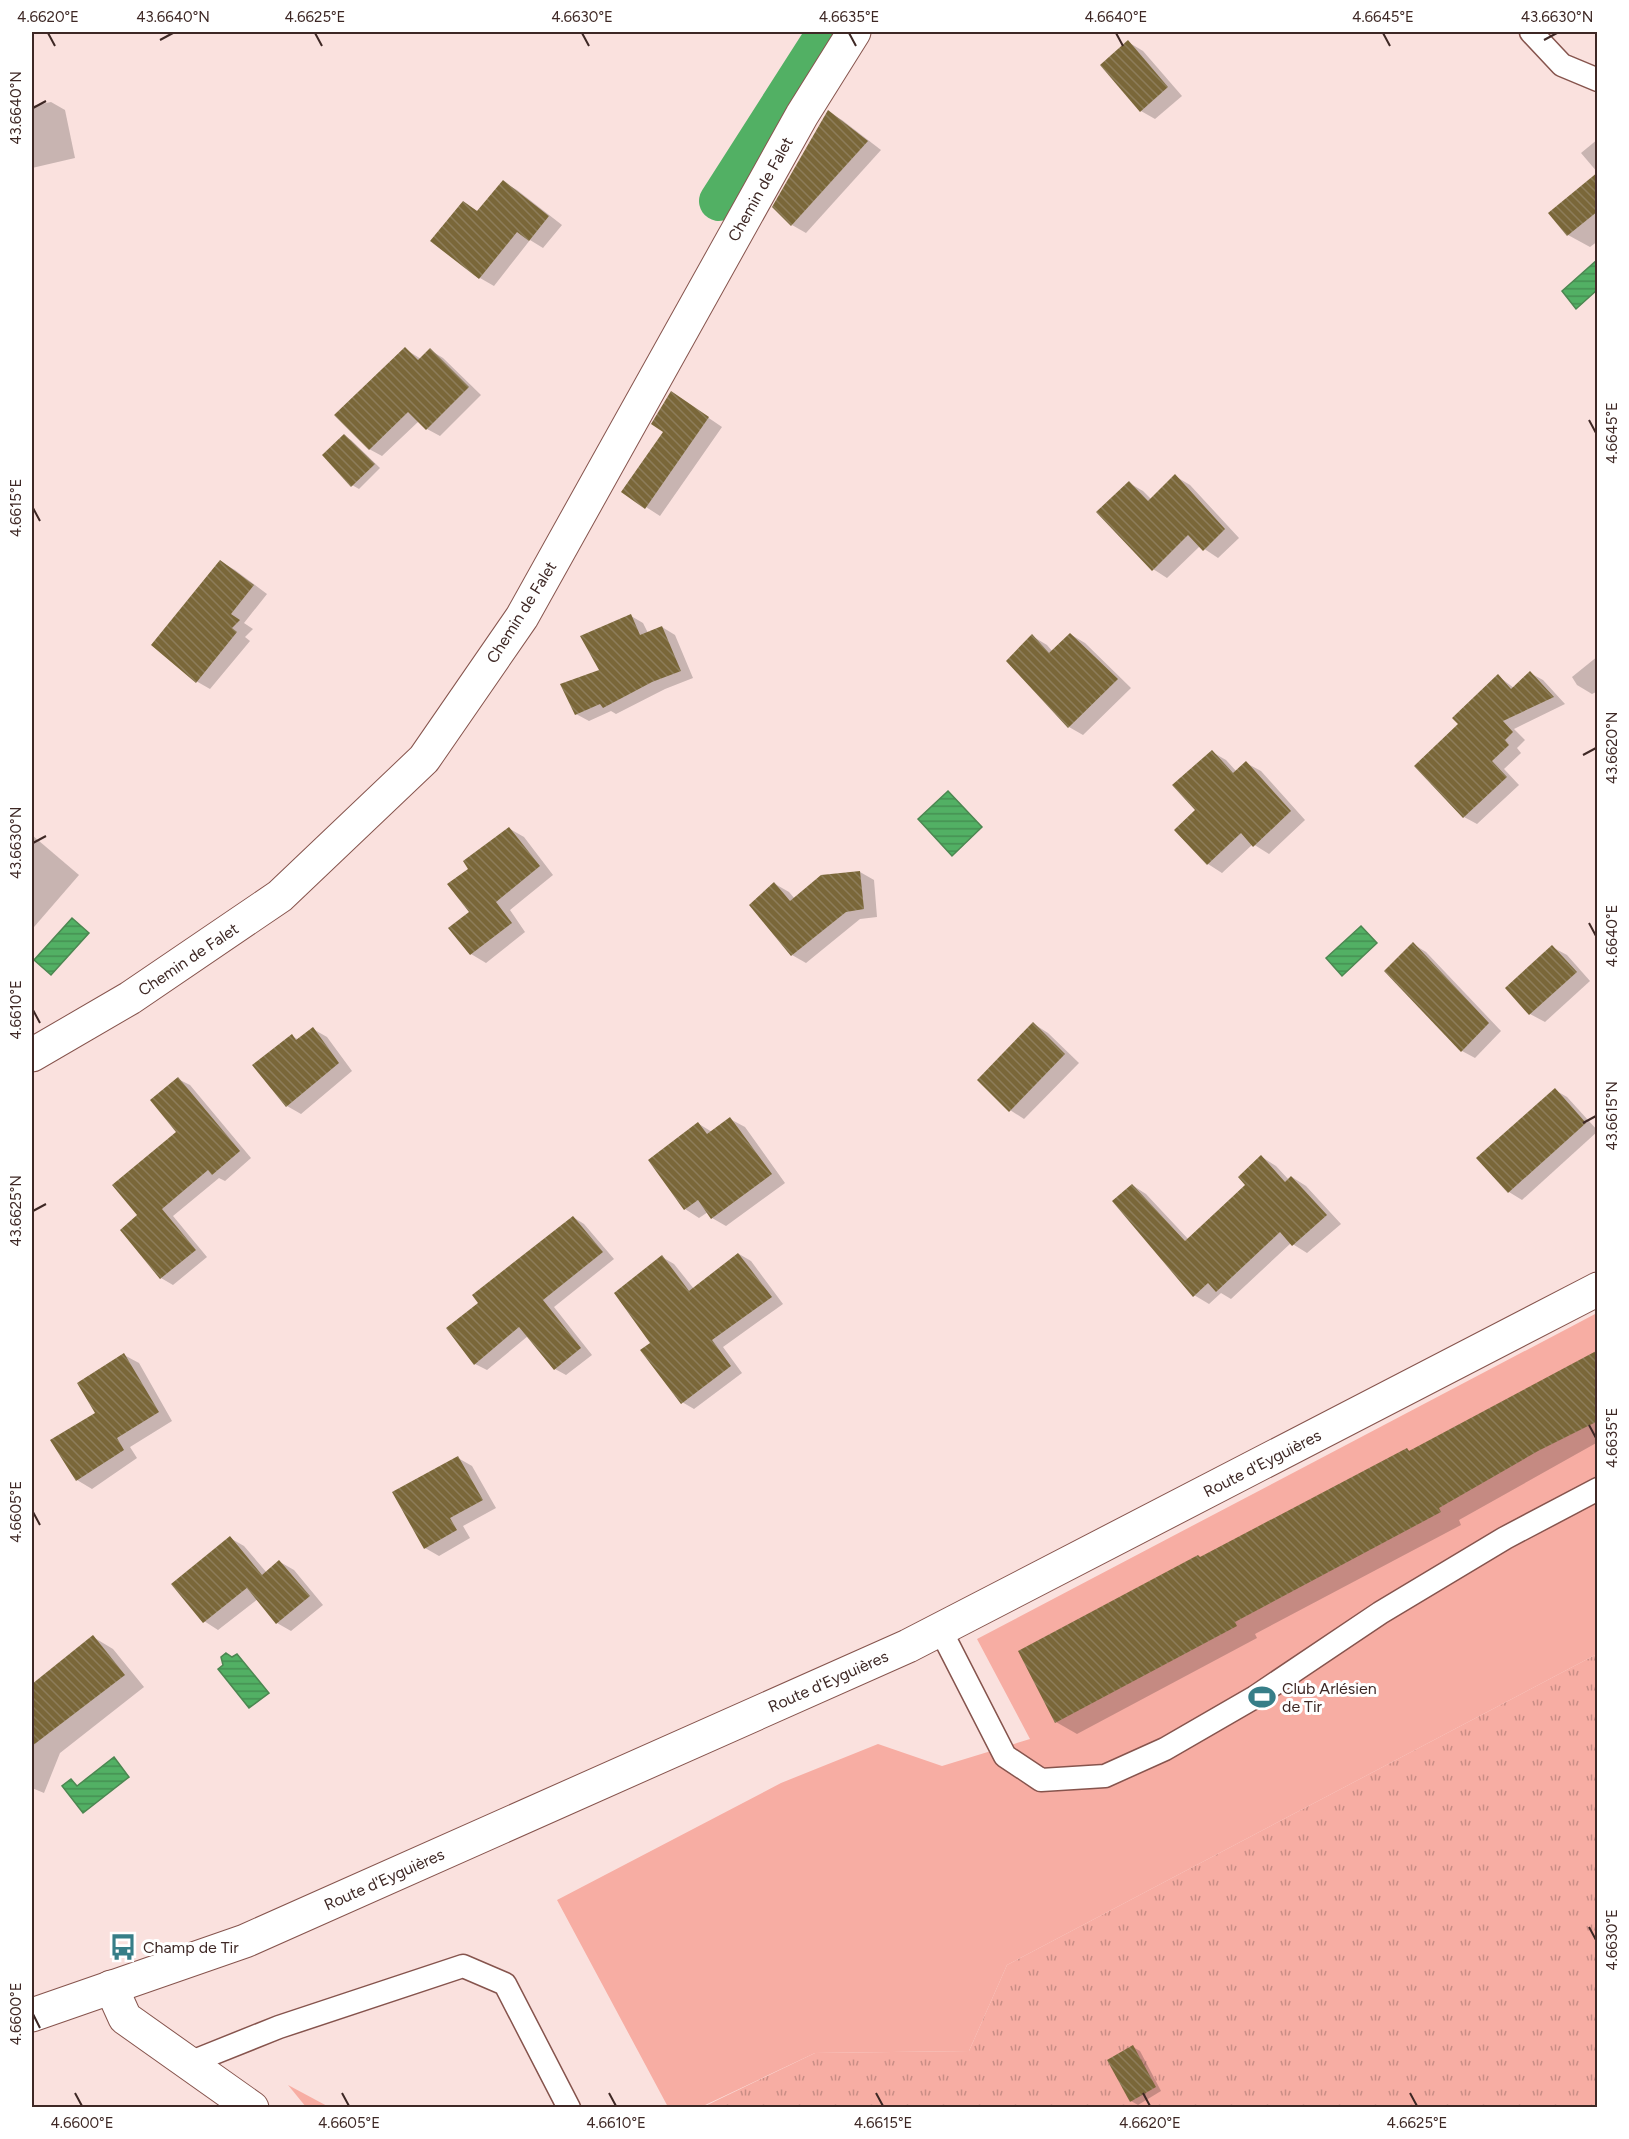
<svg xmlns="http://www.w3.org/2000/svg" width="1629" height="2139" font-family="Figtree,sans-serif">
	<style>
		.grass { fill: url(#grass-tufts) }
		.green { fill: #f7ada3 }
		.water { fill: url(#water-rules); stroke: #4c8751; stroke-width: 1.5 }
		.shadow { fill: #0003 }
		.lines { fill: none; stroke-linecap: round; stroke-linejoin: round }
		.canal { stroke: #52b064; stroke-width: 40 }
		.building { fill: url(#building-back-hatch) }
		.service-casing { stroke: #86544d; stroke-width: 25 }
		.minor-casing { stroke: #86544d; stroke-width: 35 }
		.secondary-casing { stroke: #86544d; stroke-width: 35 }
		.service { stroke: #fff; stroke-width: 22 }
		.minor { stroke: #fff; stroke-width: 33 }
		.secondary { stroke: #fff; stroke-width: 33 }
		.ticks { fill: none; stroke: #3e2825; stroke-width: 2 }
		.labels { text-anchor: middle; stroke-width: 6; stroke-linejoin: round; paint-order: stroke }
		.street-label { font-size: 16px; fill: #3e2825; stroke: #fff }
		.poi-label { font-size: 16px; fill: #3e2825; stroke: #fff; text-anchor: start }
		.neatline { fill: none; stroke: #3e2825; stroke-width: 2 }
		.ticks-label { font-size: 15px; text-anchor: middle; fill: #3e2825 }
	</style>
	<defs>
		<pattern id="grass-tufts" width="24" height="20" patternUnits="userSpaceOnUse" patternTransform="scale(1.5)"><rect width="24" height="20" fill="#f7ada3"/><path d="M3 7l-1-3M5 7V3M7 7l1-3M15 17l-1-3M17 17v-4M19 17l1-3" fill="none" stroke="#c98d85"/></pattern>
		<pattern id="water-rules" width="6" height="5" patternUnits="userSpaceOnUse" patternTransform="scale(1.5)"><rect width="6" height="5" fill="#52b064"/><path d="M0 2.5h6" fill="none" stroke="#458f52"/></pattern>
		<pattern id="building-back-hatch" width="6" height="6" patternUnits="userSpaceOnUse" patternTransform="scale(1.5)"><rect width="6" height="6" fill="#7a6739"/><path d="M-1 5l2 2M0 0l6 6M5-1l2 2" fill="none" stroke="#8d7d5a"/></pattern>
	</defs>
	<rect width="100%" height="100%" fill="#fae1de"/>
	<!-- grass -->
	<g class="grass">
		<path d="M1597 1654V2107L701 2108 815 2053 969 2051 1007 1965Z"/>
		<path d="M288 2085 329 2107H306Z"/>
	</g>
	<!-- green -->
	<path class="green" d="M1597 1313V1654L1007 1965 969 2051 815 2053 701 2107H668L557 1900 781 1783 878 1744 942 1766 1030 1739 977 1639Z"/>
	<!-- water -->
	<g class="water">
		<path d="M1597 260V290L1576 309 1562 291Z"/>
		<path d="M948 791 982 827 952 856 918 819Z"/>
		<path d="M72 918 89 933 51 975 34 960Z"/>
		<path d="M1361 926 1377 943 1342 976 1326 958Z"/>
		<path d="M226 1653 232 1657 237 1654 269 1693 249 1708 218 1669 223 1665 221 1657Z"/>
		<path d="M114 1757 129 1777 83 1813 62 1786 71 1779 77 1786Z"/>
	</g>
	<!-- shadow -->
	<g class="shadow">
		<path d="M1128 42 1143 51 1182 96 1155 119 1141 111Z"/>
		<path d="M51 102 65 110 75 158 32 168V106Z"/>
		<path d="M828 112 842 120 881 150 806 233 792 225Z"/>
		<path d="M1598 139V173L1581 153Z"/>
		<path d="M1598 174V241L1590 247 1568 235Z"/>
		<path d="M503 182 517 190 562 225 543 248 530 240 494 286 480 278 463 203 479 212Z"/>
		<path d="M405 349 421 359 430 350 443 358 481 395 440 436 427 429 419 421 382 456 369 449Z"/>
		<path d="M672 393 722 427 660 516 646 507 665 432Z"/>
		<path d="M344 436 351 440 380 468 359 489 352 485Z"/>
		<path d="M1175 476 1190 485 1239 538 1218 558 1200 546 1167 578 1153 569 1129 483 1143 491 1151 499Z"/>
		<path d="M221 562 235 570 267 594 244 623 253 629 245 637 250 641 210 689 196 681Z"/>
		<path d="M631 616 643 623 648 633 662 627 675 635 693 678 665 689 616 714 611 711 589 721 576 714Z"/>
		<path d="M1070 634 1085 643 1131 688 1083 735 1069 727 1008 661 1032 636 1047 645 1053 652Z"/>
		<path d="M1598 656V691L1592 694 1577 685 1572 677Z"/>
		<path d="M1530 673 1543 680 1565 704 1514 729 1525 740 1517 748 1521 753 1504 769 1519 785 1477 824 1464 817 1460 724 1498 676 1514 688Z"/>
		<path d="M1212 752 1226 760 1237 772 1246 763 1261 771 1305 820 1269 854 1253 844 1222 873 1208 864 1197 810Z"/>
		<path d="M510 829 524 837 553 875 510 910 525 932 486 963 471 954 450 928 471 912V869Z"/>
		<path d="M32 835 79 875 34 927 32 926Z"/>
		<path d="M860 872 874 880 877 917 860 919 806 963 792 955 775 884 789 892 795 899Z"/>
		<path d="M1413 944 1426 952 1501 1031 1475 1058 1462 1051Z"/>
		<path d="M1552 947 1567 955 1590 981 1545 1022 1530 1014 1507 988Z"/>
		<path d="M1034 1024 1048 1033 1079 1063 1024 1119 1010 1110Z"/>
		<path d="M313 1029 327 1037 352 1071 301 1114 287 1106 292 1036 299 1040Z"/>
		<path d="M178 1079 190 1085 251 1158 225 1181 219 1178 173 1216 207 1257 173 1285 161 1278 139 1216 178 1132Z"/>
		<path d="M1555 1090 1567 1097 1598 1131 1522 1200 1509 1192 1478 1158Z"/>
		<path d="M730 1119 745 1127 785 1183 726 1226 712 1218 708 1212 699 1218 685 1209 699 1124 712 1132Z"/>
		<path d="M1262 1157 1276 1166 1289 1180 1292 1177 1306 1186 1341 1224 1307 1253 1291 1243 1231 1299 1221 1293 1209 1304 1194 1295 1132 1185 1146 1194 1189 1240 1247 1185Z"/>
		<path d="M573 1217 584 1224 614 1259 554 1307 592 1355 566 1375 555 1369 528 1336 487 1370 475 1364 448 1328 480 1303Z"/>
		<path d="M739 1254 751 1261 783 1304 723 1347 742 1373 694 1409 682 1402 652 1344 662 1257 674 1264 694 1289Z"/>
		<path d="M1598 1353V1442L1459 1520 1461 1525 1255 1634 1257 1638 1077 1734 1056 1722 1201 1558 1407 1449 1411 1452Z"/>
		<path d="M124 1355 139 1363 172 1421 130 1447 137 1458 92 1489 77 1480 97 1413Z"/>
		<path d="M458 1458 472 1466 496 1508 463 1526 470 1538 439 1556 425 1548Z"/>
		<path d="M230 1538 244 1546 267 1573 280 1562 294 1570 323 1605 291 1631 277 1623 258 1599 218 1630 204 1621Z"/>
		<path d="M93 1637 113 1649 144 1687 60 1753 44 1793 32 1788V1688Z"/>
		<path d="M1133 2047 1140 2051 1161 2091 1138 2105 1131 2101Z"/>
	</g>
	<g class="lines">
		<!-- canal -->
		<path class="canal" d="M719 201 827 32"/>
	</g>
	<!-- building -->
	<g class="building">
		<path d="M1128 40 1168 87 1140 112 1100 65Z"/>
		<path d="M828 110 868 141 791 226 772 207Z"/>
		<path d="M1598 172V211L1567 236 1548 213Z"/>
		<path d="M503 180 549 216 529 241 517 232 479 279 430 241 463 201 477 211Z"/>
		<path d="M405 347 418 360 430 348 469 387 426 430 408 412 369 450 334 415Z"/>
		<path d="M671 391 709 417 645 509 621 492 663 432 651 424Z"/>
		<path d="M344 434 375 464 351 487 322 455Z"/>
		<path d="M1175 474 1225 529 1203 551 1188 535 1152 571 1096 512 1129 481 1148 501Z"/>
		<path d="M220 560 254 585 231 614 240 620 232 628 237 632 196 683 151 645Z"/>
		<path d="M631 614 640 635 662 626 681 671 652 682 603 708 600 704 575 715 560 684 599 670 580 636Z"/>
		<path d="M1070 633 1118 679 1068 728 1006 661 1032 634 1049 653Z"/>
		<path d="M1530 671 1554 697 1503 721 1513 732 1505 740 1509 745 1492 761 1507 777 1463 818 1414 766 1458 724 1452 718 1498 674 1511 689Z"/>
		<path d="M1212 750 1233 773 1246 761 1291 811 1253 847 1241 833 1207 865 1174 830 1195 810 1172 785Z"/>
		<path d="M509 827 540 866 496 902 512 923 470 955 448 928 469 912 447 884 468 869 463 861Z"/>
		<path d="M860 871 864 909 846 912 791 956 749 905 774 882 790 901 821 875Z"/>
		<path d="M1413 942 1489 1023 1461 1052 1384 971Z"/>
		<path d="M1552 945 1577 972 1529 1015 1505 988Z"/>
		<path d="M1033 1022 1065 1054 1009 1112 977 1080Z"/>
		<path d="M313 1027 339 1063 286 1107 252 1065 292 1034 296 1040Z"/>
		<path d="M178 1077 240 1151 212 1175 208 1170 162 1209 196 1250 160 1279 120 1230 137 1215 112 1185 176 1132 150 1100Z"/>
		<path d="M1555 1088 1586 1123 1508 1193 1476 1158Z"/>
		<path d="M730 1117 772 1174 711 1219 698 1200 684 1210 648 1160 698 1122 707 1134Z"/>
		<path d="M1261 1155 1285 1182 1291 1176 1327 1215 1292 1246 1280 1232 1216 1292 1208 1283 1193 1297 1112 1201 1132 1184 1185 1241 1245 1185 1238 1177Z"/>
		<path d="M573 1216 603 1252 543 1300 581 1348 554 1370 519 1327 474 1365 446 1328 478 1303 472 1295Z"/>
		<path d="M738 1253 772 1297 712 1340 731 1366 681 1404 640 1350 650 1343 614 1293 662 1255 689 1291Z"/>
		<path d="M1598 1350V1421L1538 1451 1439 1508 1441 1512 1235 1622 1237 1626 1055 1723 1018 1651 1198 1555 1200 1557 1407 1448 1409 1451Z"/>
		<path d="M124 1353 159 1412 117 1438 124 1450 76 1481 50 1440 95 1413 77 1383Z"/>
		<path d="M458 1456 483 1500 450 1518 457 1530 424 1549 392 1492Z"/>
		<path d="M230 1536 262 1575 279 1560 310 1596 276 1624 247 1588 248 1587 203 1623 171 1584Z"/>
		<path d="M93 1635 125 1675 32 1746V1684Z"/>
		<path d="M1133 2045 1156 2087 1130 2102 1107 2060Z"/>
	</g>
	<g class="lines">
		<defs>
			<g id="service">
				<path d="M1531 32 1562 65 1598 80"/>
				<path d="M940 1629 1005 1756 1041 1780 1105 1776 1165 1749 1255 1697 1380 1613 1505 1538 1598 1489"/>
				<path d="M189 2063 279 2027 463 1966 505 1984 569 2108"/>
			</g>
			<g id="minor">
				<path d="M32 1055 130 998 280 896 424 759 522 617 802 115 854 32"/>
				<path d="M111 1987 125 2018 252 2108"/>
			</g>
			<path id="secondary" d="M32 2015 245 1941 908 1646 1598 1289"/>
		</defs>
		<!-- service casing -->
		<use href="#service" class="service-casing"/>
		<!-- minor casing -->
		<use href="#minor" class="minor-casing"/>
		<!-- secondary casing -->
		<use href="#secondary" class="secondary-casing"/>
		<!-- service -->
		<use href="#service" class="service"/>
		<!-- minor -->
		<use href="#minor" class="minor"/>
		<!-- secondary -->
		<use href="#secondary" class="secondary"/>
	</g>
	<!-- ticks -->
	<path class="ticks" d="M48 33 55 46M315 33 322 46M582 33 589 46M849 33 856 46M1116 33 1123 46M1383 33 1390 46M160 40 173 33M1544 40 1557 33M33 108 46 101M1589 420 1596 433M33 508 40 521M1583 755 1596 748M33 843 46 836M1589 923 1596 936M33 1010 40 1023M1583 1123 1596 1116M33 1211 46 1204M1589 1425 1596 1438M33 1512 40 1525M1589 1927 1596 1940M33 2014 40 2028M75 2093 82 2106M342 2093 349 2106M609 2093 616 2106M876 2093 883 2106M1143 2093 1150 2106M1410 2093 1417 2106"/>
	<!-- icons -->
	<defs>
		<symbol id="stadium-bare" viewBox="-9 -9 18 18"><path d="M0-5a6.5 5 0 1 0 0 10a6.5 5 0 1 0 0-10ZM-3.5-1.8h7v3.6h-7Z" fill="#377e88" stroke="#fff" stroke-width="2.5" paint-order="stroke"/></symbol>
		<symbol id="bus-bare" viewBox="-9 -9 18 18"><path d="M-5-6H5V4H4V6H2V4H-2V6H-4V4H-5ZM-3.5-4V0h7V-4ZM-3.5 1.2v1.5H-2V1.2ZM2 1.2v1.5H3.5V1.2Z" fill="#377e88" stroke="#fff" stroke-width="2.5" paint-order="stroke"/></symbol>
	</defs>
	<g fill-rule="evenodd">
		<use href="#stadium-bare" x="1243" y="1678" width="38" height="38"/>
		<use href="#bus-bare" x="104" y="1928" width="38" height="38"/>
	</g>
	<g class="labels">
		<!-- street labels -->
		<g class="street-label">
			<text transform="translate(760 189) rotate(-61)" y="6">Chemin de Falet</text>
			<text transform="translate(521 612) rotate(-58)" y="6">Chemin de Falet</text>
			<text transform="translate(188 959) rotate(-34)" y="6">Chemin de Falet</text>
			<text transform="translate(1262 1463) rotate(-27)" y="6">Route d'Eyguières</text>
			<text transform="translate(828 1681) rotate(-24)" y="6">Route d'Eyguières</text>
			<text transform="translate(384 1879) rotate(-24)" y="6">Route d'Eyguières</text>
		</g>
		<!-- poi labels -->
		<g class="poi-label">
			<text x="1282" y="1694">Club Arlésien<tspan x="1282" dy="18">de Tir</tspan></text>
			<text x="143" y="1953">Champ de Tir</text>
		</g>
	</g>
	<!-- border -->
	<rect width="1629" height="2139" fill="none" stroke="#ffffff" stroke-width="66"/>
	<rect x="33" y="33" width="1563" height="2073" class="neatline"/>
	<g class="ticks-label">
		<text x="48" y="22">4.6620°E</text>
		<text x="173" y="22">43.6640°N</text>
		<text x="315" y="22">4.6625°E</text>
		<text x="582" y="22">4.6630°E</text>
		<text x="849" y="22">4.6635°E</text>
		<text x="1116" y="22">4.6640°E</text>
		<text x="1383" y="22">4.6645°E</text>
		<text x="1557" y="22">43.6630°N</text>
		<text transform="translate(16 108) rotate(-90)" y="5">43.6640°N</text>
		<text transform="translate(1612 433) rotate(-90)" y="5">4.6645°E</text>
		<text transform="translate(16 508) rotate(-90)" y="5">4.6615°E</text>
		<text transform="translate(1612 748) rotate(-90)" y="5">43.6620°N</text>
		<text transform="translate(16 843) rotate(-90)" y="5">43.6630°N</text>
		<text transform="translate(1612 936) rotate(-90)" y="5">4.6640°E</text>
		<text transform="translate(16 1010) rotate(-90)" y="5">4.6610°E</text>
		<text transform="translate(1612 1116) rotate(-90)" y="5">43.6615°N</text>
		<text transform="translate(16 1211) rotate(-90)" y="5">43.6625°N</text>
		<text transform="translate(1612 1438) rotate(-90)" y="5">4.6635°E</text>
		<text transform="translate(16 1512) rotate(-90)" y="5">4.6605°E</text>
		<text transform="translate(1612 1940) rotate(-90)" y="5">4.6630°E</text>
		<text transform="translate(16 2014) rotate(-90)" y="5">4.6600°E</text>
		<text x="82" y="2128">4.6600°E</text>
		<text x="349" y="2128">4.6605°E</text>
		<text x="616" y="2128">4.6610°E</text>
		<text x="883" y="2128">4.6615°E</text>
		<text x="1150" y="2128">4.6620°E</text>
		<text x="1417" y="2128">4.6625°E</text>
	</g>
</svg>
